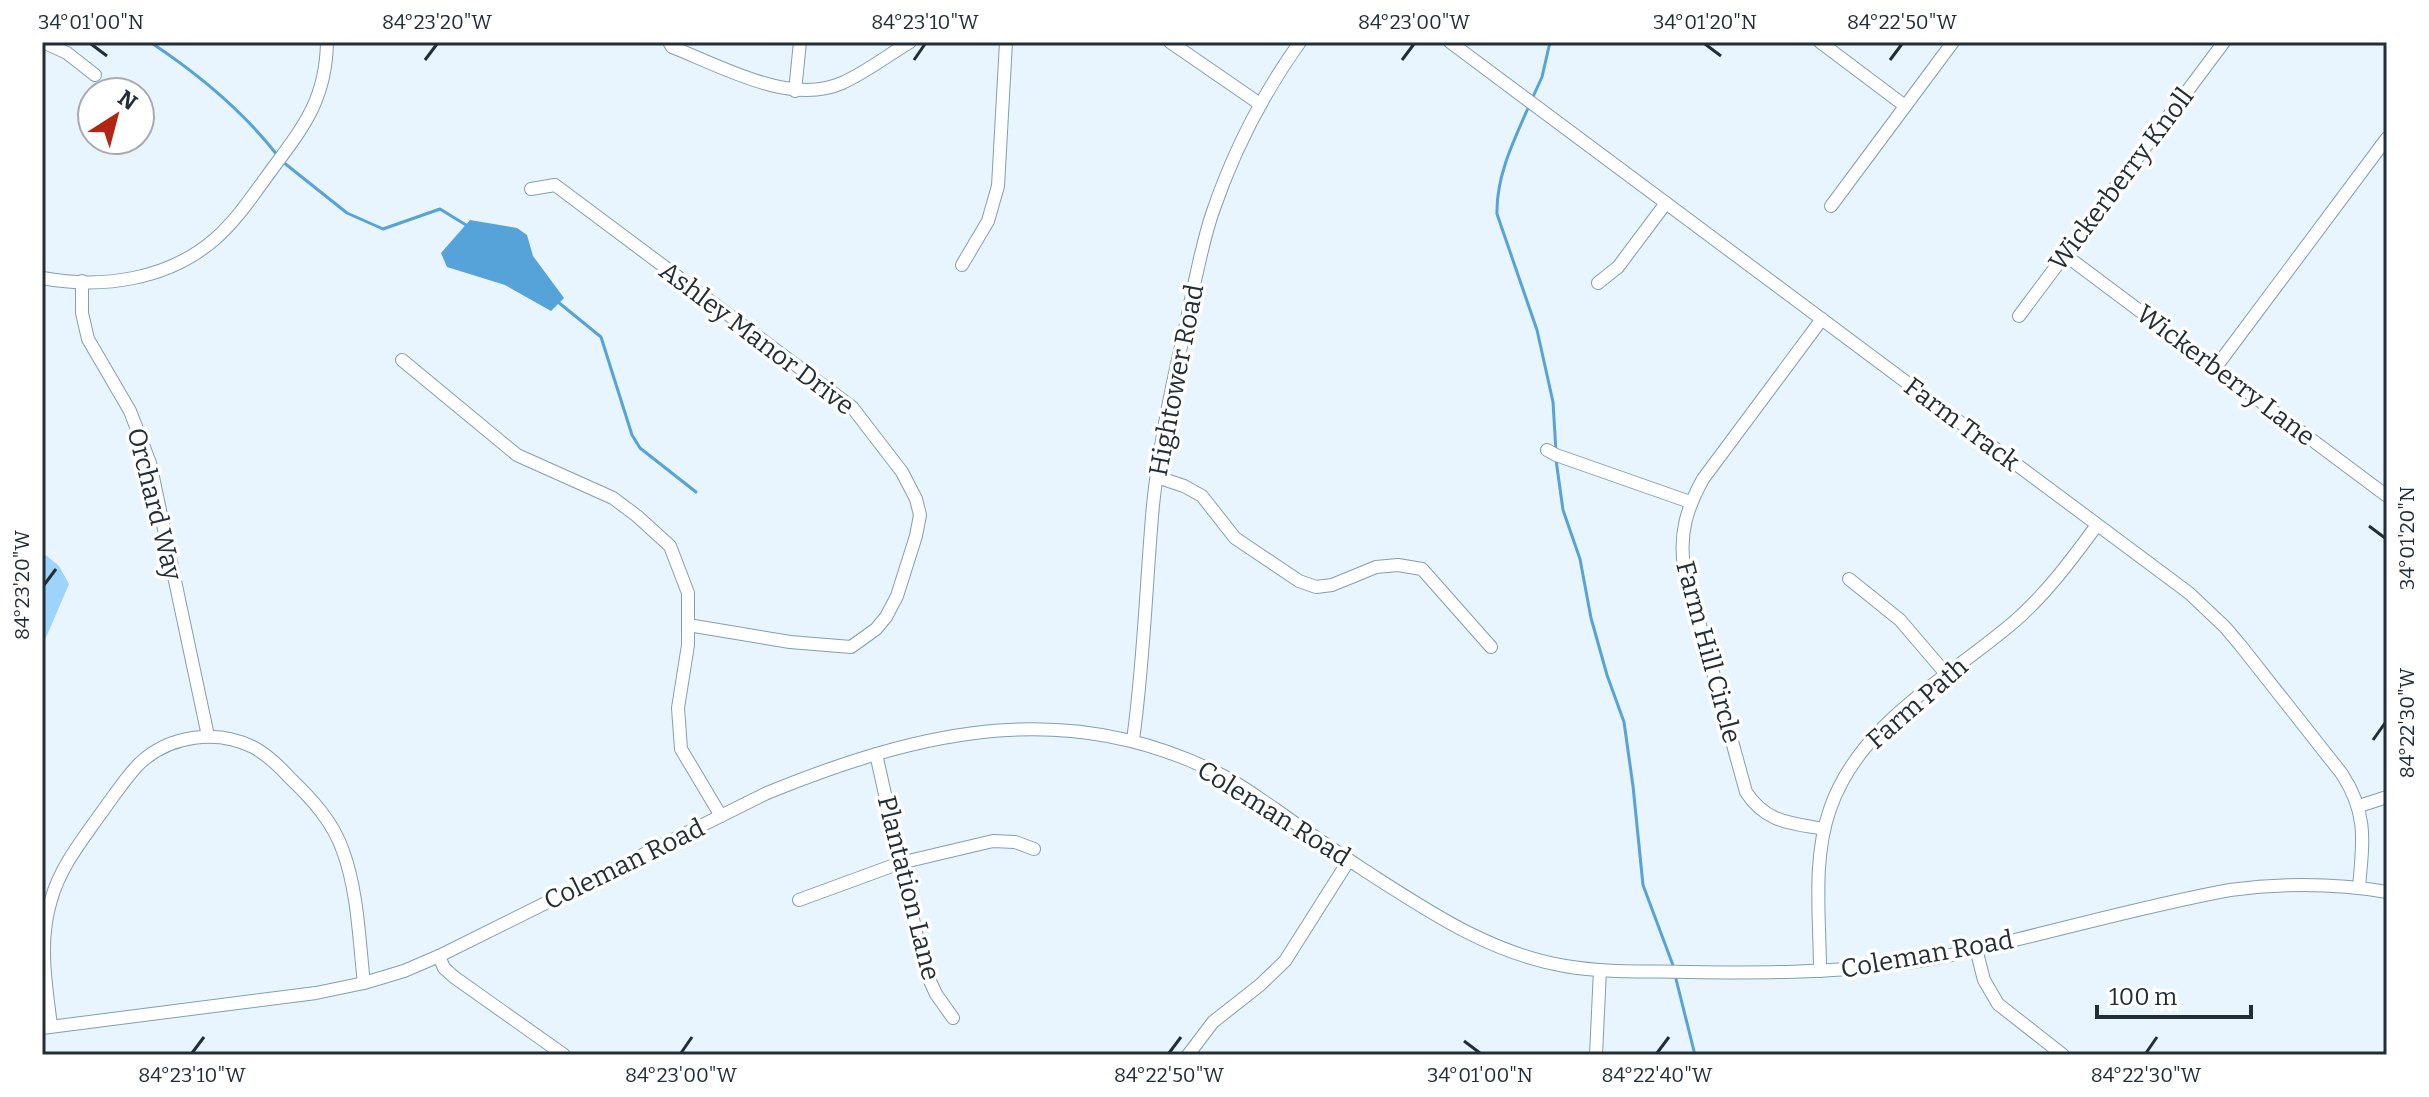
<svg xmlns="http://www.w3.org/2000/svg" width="2429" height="1097" font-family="Bitter,serif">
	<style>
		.green { fill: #9ed3fa }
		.water { fill: #55a3d8 }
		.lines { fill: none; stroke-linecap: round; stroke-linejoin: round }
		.stream { stroke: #55a3d8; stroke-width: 3 }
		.minor-casing { stroke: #829eb3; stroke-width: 14 }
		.minor { stroke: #fff; stroke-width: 12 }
		.ticks { fill: none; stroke: #222e36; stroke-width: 3 }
		.labels { text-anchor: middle; stroke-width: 7; stroke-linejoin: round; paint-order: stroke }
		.street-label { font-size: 26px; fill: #222e36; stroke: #fff }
		.neatline { fill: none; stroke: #222e36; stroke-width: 3 }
		.ticks-label { font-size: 20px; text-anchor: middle; fill: #222e36 }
	</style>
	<rect width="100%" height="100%" fill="#e9f5fe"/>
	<!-- green -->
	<path class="green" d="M42 552 59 566 69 584 42 647Z"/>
	<!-- water -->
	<path class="water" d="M470 220 517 228 527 235 533 256 564 298 551 311 505 285 447 267 441 253Z"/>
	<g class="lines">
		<!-- stream -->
		<g class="stream">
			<path d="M150 42C197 73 243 111 278 156"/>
			<path d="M1532 99 1542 77 1550 42"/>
			<path d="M1529 106C1514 140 1496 176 1497 214L1537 330 1553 402 1556 452"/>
			<path d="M283 162 347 213 383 229 440 209 466 225"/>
			<path d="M558 302 601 337 632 435 640 448 696 492"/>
			<path d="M1556 460 1563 510 1580 559 1591 618 1607 675 1624 722 1633 786 1643 885 1674 968"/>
			<path d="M1675 975 1695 1055"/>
		</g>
		<defs>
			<g id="minor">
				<path d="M43 42 67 53 95 75"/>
				<path d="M669 42 672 47C721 66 790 106 842 83 865 73 888 55 910 42"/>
				<path d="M1170 42 1260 104"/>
				<path d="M1450 42 2189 593 2225 627 2241 646 2342 774C2368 814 2363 842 2359 887"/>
				<path d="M1820 42 1905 106"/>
				<path d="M795 91 800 42"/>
				<path d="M531 189 555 185 852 407 902 472 916 499 920 515 916 536 897 596 886 617 876 629 851 647 790 642 688 625"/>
				<path d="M1831 206 1953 42"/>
				<path d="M2065 255 2387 496"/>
				<path d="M962 265 988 221 998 186 1006 42"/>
				<path d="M42 278C102 289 168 280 215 239 238 219 255 192 273 168 305 125 326 98 327 42"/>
				<path d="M82 281V313L88 339 130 411 150 463 208 736"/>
				<path d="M1598 283 1618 267 1666 203"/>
				<path d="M2019 316 2224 42"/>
				<path d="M1822 319 1703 479C1687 508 1679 533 1684 567L1746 792C1766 823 1791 823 1824 829"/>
				<path d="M402 360 517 455 613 498 637 516 670 546 688 593V645L678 708 681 749 721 816"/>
				<path d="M2216 367 2387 138"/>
				<path d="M1547 450 1556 455 1690 502"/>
				<path d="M1157 477 1184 486 1202 496 1235 538 1299 581 1316 587 1332 585 1376 567 1398 565 1422 569 1491 647"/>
				<path d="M1849 579 1900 620 1947 675"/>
				<path d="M1133 740C1144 662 1146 583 1153 505 1159 448 1170 393 1183 338 1192 297 1199 254 1212 214 1233 152 1262 95 1300 42"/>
				<path d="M876 754 924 968 936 994 953 1018"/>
				<path d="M2359 806 2387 797"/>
				<path d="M799 900 900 863 993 841 1015 842 1034 849"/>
				<path d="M1976 949 1984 980 1998 1004 2063 1055"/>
				<path d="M439 956 444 968 454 977 564 1055"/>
				<path d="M1820 971C1820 918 1812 860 1830 809 1860 722 1949 678 2015 621 2047 593 2072 559 2097 525"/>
				<path d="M51 1026C46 984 38 942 51 900 60 868 80 843 99 816 112 799 124 779 140 763 170 735 217 729 253 747 268 755 279 766 290 778 312 799 333 822 343 851 358 892 359 940 364 983"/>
				<path d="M42 1028 316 993 364 983 404 971 439 956 767 793C924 729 1073 695 1229 779 1245 788 1260 799 1275 809 1304 830 1334 850 1364 870 1428 911 1489 953 1565 966 1606 973 1648 971 1689 972 1759 973 1828 973 1898 964 1939 959 1979 949 2019 939 2089 922 2159 903 2230 890 2283 883 2334 883 2387 892"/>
				<path d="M1188 1055 1213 1022 1260 985 1285 961 1349 860"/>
				<path d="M1596 1055 1600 970"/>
			</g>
		</defs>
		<!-- minor casing -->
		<use href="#minor" class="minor-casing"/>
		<!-- minor -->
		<use href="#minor" class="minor"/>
	</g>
	<!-- ticks -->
	<path class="ticks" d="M91 44 107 56M1705 44 1721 56M425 60 437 44M914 60 925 44M1402 60 1414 44M1890 60 1902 44M2369 526 2385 538M44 585 56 569M2373 740 2385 723M1464 1041 1480 1053M192 1053 204 1037M681 1053 692 1037M1169 1053 1181 1037M1657 1053 1669 1037M2146 1053 2157 1037"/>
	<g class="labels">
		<!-- street labels -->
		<g class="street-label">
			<text transform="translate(2121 179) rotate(-53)" y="9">Wickerberry Knoll</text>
			<text transform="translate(757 338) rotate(37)" y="9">Ashley Manor Drive</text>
			<text transform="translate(2226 375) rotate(37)" y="9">Wickerberry Lane</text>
			<text transform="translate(1176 380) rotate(-79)" y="9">Hightower Road</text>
			<text transform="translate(1962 424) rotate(37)" y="9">Farm Track</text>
			<text transform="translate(155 504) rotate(76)" y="9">Orchard Way</text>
			<text transform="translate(1709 652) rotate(75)" y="9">Farm Hill Circle</text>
			<text transform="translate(1917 703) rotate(-41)" y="9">Farm Path</text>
			<text transform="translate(1274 813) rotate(32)" y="9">Coleman Road</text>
			<text transform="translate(624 864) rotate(-26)" y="9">Coleman Road</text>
			<text transform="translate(909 888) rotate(76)" y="9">Plantation Lane</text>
			<text transform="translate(1927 954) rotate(-10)" y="9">Coleman Road</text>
		</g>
	</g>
	<!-- border -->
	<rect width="2429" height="1097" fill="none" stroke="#ffffff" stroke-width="88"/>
	<!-- north arrow -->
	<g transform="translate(116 116) rotate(36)"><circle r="38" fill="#ffffff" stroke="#a7abaf" stroke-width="2"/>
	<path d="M0-6L14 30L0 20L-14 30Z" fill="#b22414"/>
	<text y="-12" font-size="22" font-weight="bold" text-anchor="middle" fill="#222e36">N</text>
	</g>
	<!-- scale -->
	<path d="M2097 1005v12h154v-12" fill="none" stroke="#222e36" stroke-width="4"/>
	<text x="2109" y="1005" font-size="24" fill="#222e36" stroke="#ffffff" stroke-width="6" paint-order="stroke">100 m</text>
	<rect x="44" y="44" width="2341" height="1009" class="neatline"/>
	<g class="ticks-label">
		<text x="91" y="29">34°01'00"N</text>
		<text x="437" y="29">84°23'20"W</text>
		<text x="925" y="29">84°23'10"W</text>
		<text x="1414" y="29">84°23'00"W</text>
		<text x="1705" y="29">34°01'20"N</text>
		<text x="1902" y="29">84°22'50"W</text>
		<text transform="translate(2407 538) rotate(-90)" y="7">34°01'20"N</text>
		<text transform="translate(22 585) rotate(-90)" y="7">84°23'20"W</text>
		<text transform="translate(2407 723) rotate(-90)" y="7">84°22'30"W</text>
		<text x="192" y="1082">84°23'10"W</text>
		<text x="681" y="1082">84°23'00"W</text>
		<text x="1169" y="1082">84°22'50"W</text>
		<text x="1480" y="1082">34°01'00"N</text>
		<text x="1657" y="1082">84°22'40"W</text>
		<text x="2146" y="1082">84°22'30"W</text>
	</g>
</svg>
